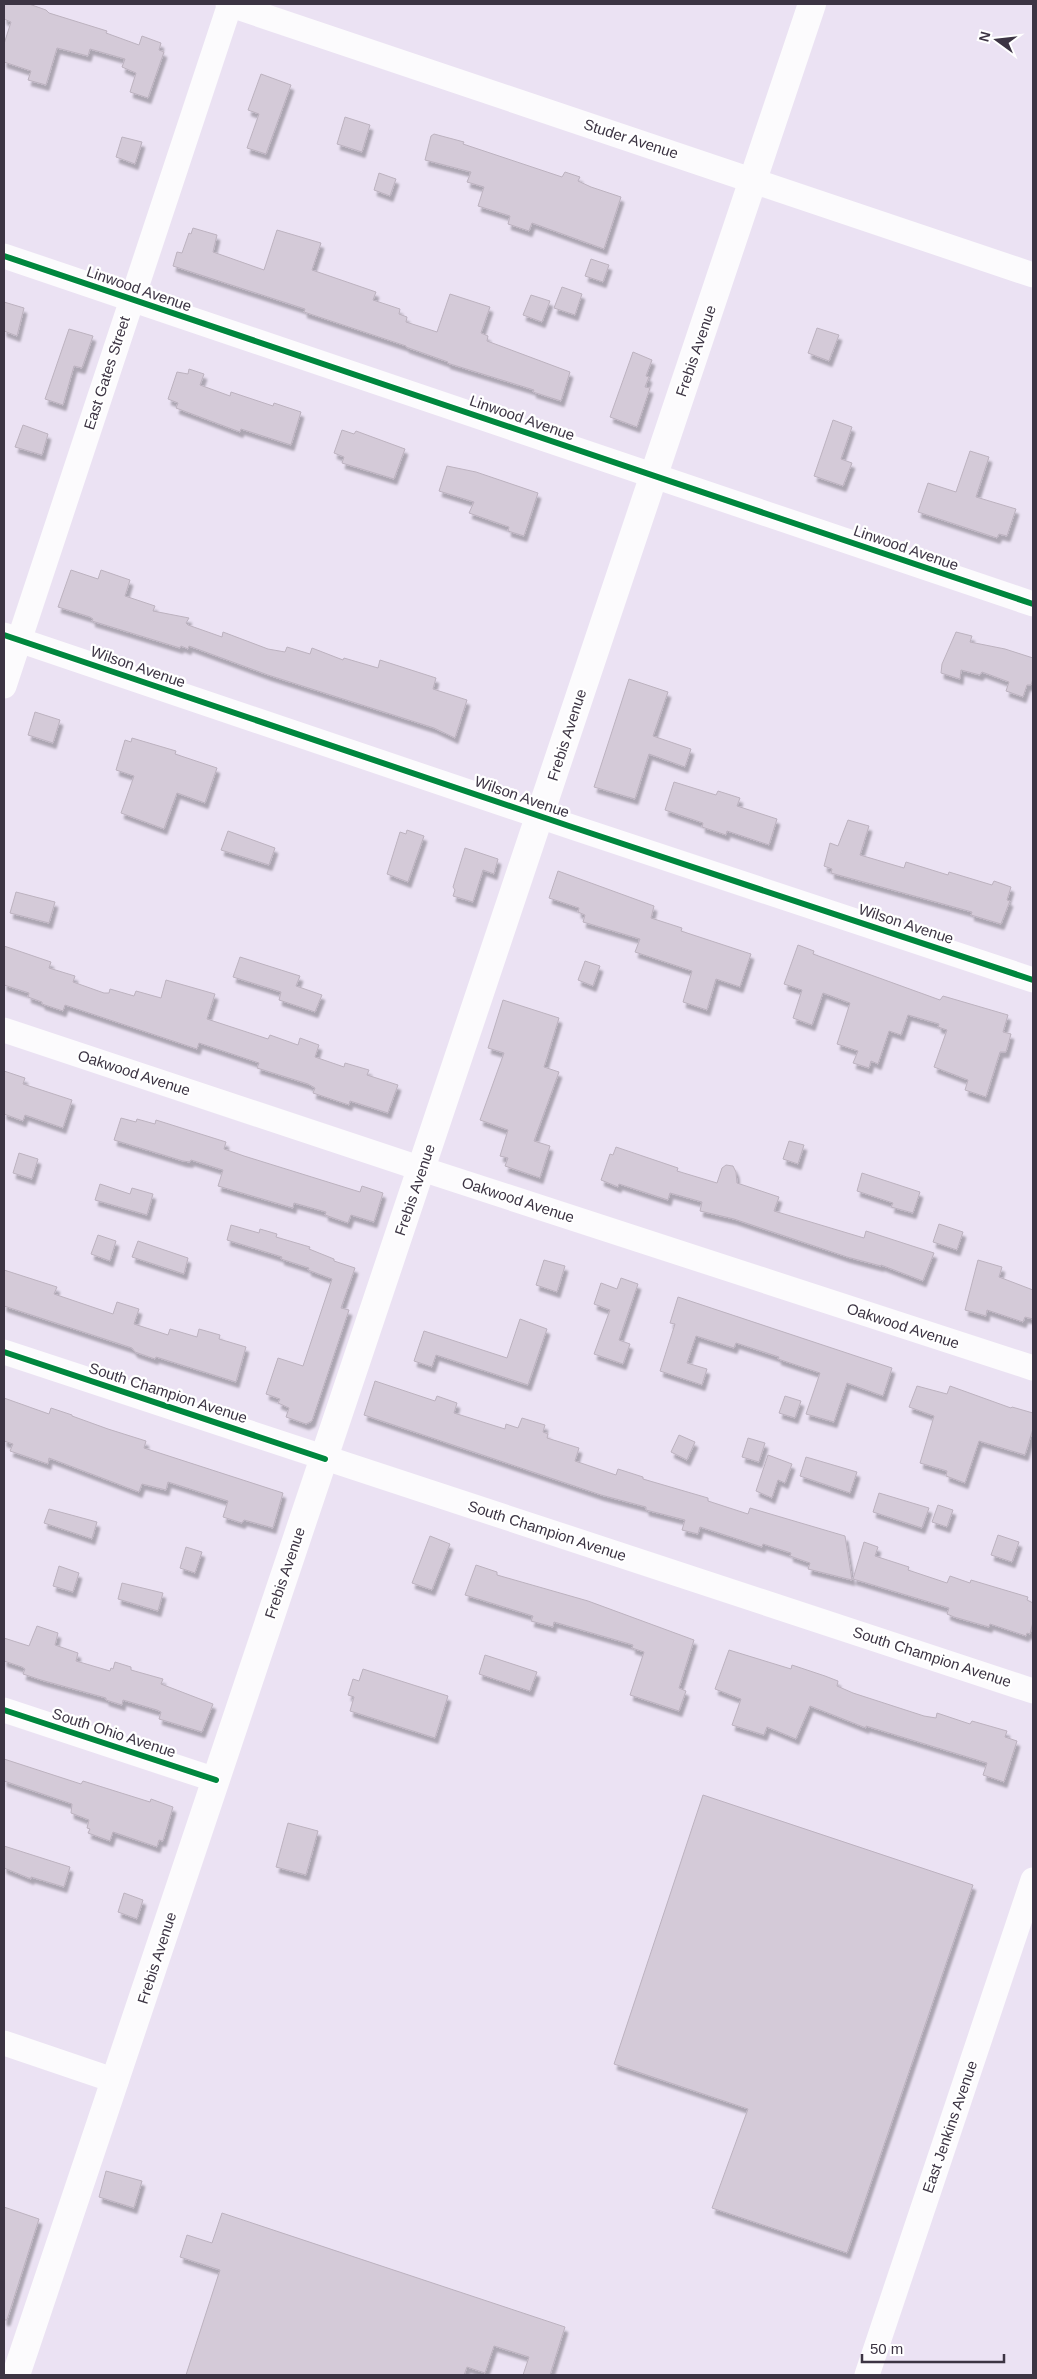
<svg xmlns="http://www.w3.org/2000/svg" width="1037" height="2379" font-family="Helvetica,sans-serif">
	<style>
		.building { fill: #d4cad8; stroke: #bcb2bf; filter: url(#shadow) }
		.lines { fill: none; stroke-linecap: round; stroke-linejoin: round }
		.minor { stroke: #fcfbfd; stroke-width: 25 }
		.major { stroke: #fcfbfd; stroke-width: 28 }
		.cycleway-casing { stroke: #fff; stroke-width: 9 }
		.cycleway { stroke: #00873e; stroke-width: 6 }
		.labels { text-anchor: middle; stroke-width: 4.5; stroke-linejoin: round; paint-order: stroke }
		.street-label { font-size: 15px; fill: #3c3443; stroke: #fff }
	</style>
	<defs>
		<filter id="shadow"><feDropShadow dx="3" dy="5.5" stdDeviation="1" flood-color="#0004"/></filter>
	</defs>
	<rect width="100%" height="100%" fill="#ebe2f3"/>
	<!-- building -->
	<g class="building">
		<path d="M4 4H29L46 10 49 13 107 31 106 33 139 45 142 36 161 43 159 50 164 52 148 98 130 92 136 73 122 67 125 59 90 49 88 56 57 48 46 85 28 80 31 71 4 62V44L11 22 4 19Z"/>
		<path d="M261 74 291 85 266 154 247 148 259 114 248 110Z"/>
		<path d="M345 117 370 125 362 152 337 144Z"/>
		<path d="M434 134 464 142 463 144 562 177 565 172 580 177 578 181 591 187 621 197 604 249 532 223 529 231 508 224 510 216 478 206 484 187 467 182 471 172 425 160 431 136Z"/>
		<path d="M122 137 142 142 135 164 116 157Z"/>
		<path d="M379 173 396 179 390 196 374 190Z"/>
		<path d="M193 228 217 235 213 252 264 270 277 230 321 243 312 270 376 292 373 300 400 309 399 314 407 317 406 322 437 332 450 294 490 307 481 333 488 336 487 341 570 372 561 401 533 392 534 390 447 363 448 362 406 347V346L304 312 305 309 173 266 177 252 182 253 189 233 191 234Z"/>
		<path d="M591 259 609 265 603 282 585 276Z"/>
		<path d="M562 287 582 294 575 315 554 308Z"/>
		<path d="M531 295 550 301 542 322 523 315Z"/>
		<path d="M4 302 24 308 17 336 4 331Z"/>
		<path d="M817 328 839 335 829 361 808 353Z"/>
		<path d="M69 329 93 336 82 368 74 366 63 405 45 399Z"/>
		<path d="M633 352 652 360 646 376 649 377 645 387 650 388 637 427 610 417Z"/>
		<path d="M189 369 204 374 200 385 230 396 231 392 273 406 274 403 301 412 291 445 241 429 240 432 176 408 178 403 168 399 177 372 188 374Z"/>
		<path d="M833 420 852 427 841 459 852 463 843 486 814 476Z"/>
		<path d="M23 425 48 434 42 455 15 447Z"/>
		<path d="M342 430 354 434 356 431 405 449 394 479 342 463 344 457 334 453Z"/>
		<path d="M970 451 989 457 976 497 1016 509 1007 536 999 534 997 538 918 512 928 483 956 492Z"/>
		<path d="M447 466 476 472 538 493 524 536 508 531 509 527 469 513 474 502 439 491Z"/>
		<path d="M71 570 98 579 101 570 130 580 125 596 155 606 153 611 189 618 186 623 188 625 222 637 223 632 268 649 285 652 287 647 310 654 312 648 343 660 344 658 378 668 380 660 436 678 433 689 467 700 455 738 434 728 268 675 189 646 188 649 181 646 180 648 92 621 93 619 90 617 58 607Z"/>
		<path d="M956 632 972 636 970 642 1005 649 1033 658V679L1031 685H1027L1023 697 1006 691 1009 682 982 672 980 675 961 670 960 679 941 673 942 664Z"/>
		<path d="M629 679 668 692 653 736 691 749 685 767 649 754 635 799 594 787Z"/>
		<path d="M35 712 60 720 53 743 28 735Z"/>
		<path d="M132 738 176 751 175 754 217 768 205 803 177 793 164 829 121 813 134 776 116 770 125 740 131 742Z"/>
		<path d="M674 782 716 795 718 791 740 798 737 806 777 819 769 845 727 831 726 835 702 827 703 823 665 810Z"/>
		<path d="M848 820 869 826 860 855 904 868 906 862 948 875 949 872 992 885 994 881 1011 887 1007 900 1010 901 1001 924 971 915 972 912 831 873 832 869 824 866 830 843 838 846Z"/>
		<path d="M407 830 424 836 408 882 387 874 400 832 406 834Z"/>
		<path d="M228 831 275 848 269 865 221 850Z"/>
		<path d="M465 848 498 859 494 874 483 870 473 902 453 896 455 890 453 887Z"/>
		<path d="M558 871 654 906 651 918 682 928 681 931 751 954 740 987 716 979 707 1010 683 1002 692 971 635 952 640 939 583 922 585 915 578 912 579 908 549 898Z"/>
		<path d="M16 892 55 902 49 923 10 913Z"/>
		<path d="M798 945 814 951 813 954 940 1000 943 996 1008 1015 1003 1032 1011 1034 1006 1052H1000L986 1097 965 1090 968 1080 934 1067 947 1030 938 1027 939 1024 908 1015 901 1035 889 1031 878 1064 871 1061 869 1068 853 1063 858 1051 837 1044 850 1003 823 993 812 1025 793 1018 802 990 784 984Z"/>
		<path d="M4 946 51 962 49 968 75 976 73 982 104 993H109L110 989 134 996 136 991 161 998 166 980 215 994 207 1019 268 1039 270 1035 298 1045 300 1038 319 1045 315 1057 344 1067 345 1063 369 1070 367 1075 398 1085 390 1107 388 1113 350 1101 349 1105 313 1093 315 1088 308 1084 257 1068 259 1063 199 1043 197 1049 65 1005 63 1011 42 1004V1002L28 997 29 993 4 985Z"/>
		<path d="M240 957 300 976 296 986 322 995 315 1012 279 1000 281 992 233 977Z"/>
		<path d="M585 961 600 966 593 986 578 980Z"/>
		<path d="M503 1000 559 1018 544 1067 559 1072 534 1141 550 1146 540 1178 505 1166 508 1158 500 1156 508 1130 480 1120 504 1053 488 1048Z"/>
		<path d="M4 1071 25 1078 23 1084 72 1100 63 1128 25 1115 23 1121 4 1114Z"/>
		<path d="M121 1118 136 1122 137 1119 155 1124 156 1120 226 1142 224 1149 244 1156 360 1192 362 1186 383 1193 374 1222 351 1215 348 1223 325 1215 326 1212 294 1203 293 1208 218 1186 223 1170 191 1160 190 1162 183 1161 114 1140Z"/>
		<path d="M789 1141 804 1145 798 1164 783 1159Z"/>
		<path d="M616 1147 678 1168 677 1171 717 1183 722 1168 726 1165 733 1166 736 1172 737 1183 779 1197 774 1211 864 1238 866 1231 934 1253 923 1281 881 1265V1266L847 1257 734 1219 700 1211 702 1202 670 1193 668 1200 619 1184 618 1187 601 1180 610 1154 613 1155Z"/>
		<path d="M19 1153 38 1159 32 1179 13 1173Z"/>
		<path d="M862 1173 920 1192 913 1213 891 1207 893 1203 857 1191Z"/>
		<path d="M100 1184 130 1194 132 1188 153 1194 147 1215 95 1200Z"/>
		<path d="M939 1224 963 1232 957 1250 933 1242Z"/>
		<path d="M231 1225 259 1233 260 1229 277 1234 276 1237 310 1247 309 1249 334 1259V1261L355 1268 341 1308 349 1310 312 1421 306 1424 286 1417 289 1408 278 1403 280 1399 266 1394 278 1358 303 1366 332 1279 308 1270 309 1268 281 1259 282 1257 227 1240Z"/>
		<path d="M98 1235 116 1241 110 1261 91 1254Z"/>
		<path d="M138 1241 188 1258 184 1274 132 1257Z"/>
		<path d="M544 1260 565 1266 557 1292 536 1285Z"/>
		<path d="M978 1260 1002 1267 999 1277 1033 1290V1319L1025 1317 1023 1322 987 1310 986 1316 965 1310Z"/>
		<path d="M4 1270 57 1287 54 1294 113 1314 117 1302 139 1309 134 1324 168 1335 170 1329 197 1337 199 1329 220 1335 219 1339 246 1347 236 1382 156 1357 155 1359 135 1352 132 1348 4 1306Z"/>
		<path d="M621 1278 638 1284 619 1340 630 1344 623 1364 594 1354 610 1310 594 1304 601 1283 617 1289Z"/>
		<path d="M678 1297 892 1368 883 1396 847 1383 834 1422 806 1414 820 1373 778 1359 779 1357 736 1343 734 1348 696 1336 687 1363 707 1369 702 1385 660 1371 675 1324 670 1323Z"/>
		<path d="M520 1319 547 1329 528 1385 436 1355 432 1367 414 1361 424 1331 507 1358Z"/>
		<path d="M375 1381 435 1401 437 1396 457 1403 454 1413 505 1429 506 1424 518 1428 522 1418 545 1425 543 1432 548 1434 547 1438 579 1448 575 1461 616 1475 618 1469 643 1477V1479L708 1498V1501L748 1514 750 1508 845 1536 852 1580 808 1569 810 1563 790 1556 791 1553 763 1544 762 1547 700 1527 698 1534 682 1530 685 1520 646 1510V1507L601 1495 364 1415Z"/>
		<path d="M917 1386 947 1394 950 1386 1011 1408 1012 1407 1033 1413V1429L1025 1455 979 1441 965 1483 946 1476 947 1471 920 1463 934 1416 909 1407Z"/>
		<path d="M785 1396 801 1401 795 1418 779 1413Z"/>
		<path d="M4 1398 49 1414 51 1408 72 1415V1416L108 1429 146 1441 144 1448 283 1493 273 1528 244 1520 242 1523 223 1517 228 1501 168 1482 166 1490 142 1484 139 1492 49 1458 48 1464 10 1451 13 1444 4 1441Z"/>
		<path d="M679 1435 695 1442 687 1460 671 1452Z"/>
		<path d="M748 1438 765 1443 759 1462 742 1457Z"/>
		<path d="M768 1455 792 1464 785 1483 778 1480 772 1498 756 1491Z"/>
		<path d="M806 1457 857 1472 850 1493 800 1476Z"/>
		<path d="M879 1493 929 1508 922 1528 873 1512Z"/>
		<path d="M938 1505 953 1510 947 1527 932 1522Z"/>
		<path d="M49 1509 97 1522 92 1539 44 1523Z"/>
		<path d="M998 1535 1019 1542 1012 1562 991 1555Z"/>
		<path d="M430 1536 450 1544 432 1590 412 1583Z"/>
		<path d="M864 1542 878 1547 875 1556 909 1567 908 1570 947 1583 950 1576 970 1583 971 1580 1028 1597 1027 1600 1033 1603V1622L1030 1634 1027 1633 1026 1636 990 1624 989 1627 954 1617 947 1614 949 1608 853 1579Z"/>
		<path d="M186 1547 202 1552 195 1573 180 1568Z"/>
		<path d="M476 1565 497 1572V1575L588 1601 694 1640 679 1688 686 1691 679 1711 630 1695 644 1652 632 1648 633 1645 554 1622 553 1627 531 1621 533 1616 465 1595Z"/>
		<path d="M59 1566 79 1573 73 1592 53 1586Z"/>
		<path d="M122 1583 163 1593 158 1611 118 1599Z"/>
		<path d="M37 1626 58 1633 55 1645 78 1653 76 1661 110 1671 111 1668 113 1669 115 1662 131 1667V1670L163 1679 161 1684 213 1704 202 1732 159 1719 161 1712 157 1710 123 1700 122 1705 106 1700V1698L41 1680 23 1674 25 1669 22 1667 4 1661V1638L29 1646Z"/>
		<path d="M729 1650 791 1669 792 1665 825 1676 838 1681 837 1686 853 1693 924 1716 936 1718 937 1713 970 1724 972 1721 1007 1731 1005 1737 1017 1741 1004 1782 983 1775 987 1763 866 1726V1728L810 1706 796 1739 767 1727 764 1735 732 1725 741 1699 715 1689Z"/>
		<path d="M485 1655 537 1672 530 1691 479 1674Z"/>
		<path d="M363 1669 448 1696 435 1738 350 1711 354 1697 348 1695 353 1679 359 1681Z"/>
		<path d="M4 1759 81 1784 83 1781 150 1802 151 1799 173 1807 163 1841 159 1840 157 1847 113 1832 110 1841 88 1833 90 1829 87 1828 89 1820 71 1813 72 1804 4 1781Z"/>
		<path d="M703 1795 973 1885 847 2253 712 2208 748 2109 614 2064Z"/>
		<path d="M288 1823 318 1831 306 1875 276 1867Z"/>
		<path d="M4 1846 70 1867 64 1887 31 1877V1879L4 1868Z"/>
		<path d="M124 1893 143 1900 137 1919 118 1912Z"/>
		<path d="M106 2171 142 2181 134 2208 99 2197Z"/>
		<path d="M4 2207 39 2219 7 2320H4Z"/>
		<path d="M222 2213 565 2327 550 2375H523L529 2357 494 2346 485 2373 467 2367 464 2375H186L220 2270 180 2257 187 2235 212 2243Z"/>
	</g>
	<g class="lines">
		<!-- minor -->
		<g class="minor">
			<path d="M228 4 1033 275"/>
			<path d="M4 256 1033 604"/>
			<path d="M4 635 569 826 1033 980"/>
			<path d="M4 686 230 4"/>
			<path d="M4 1030 422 1169 1033 1368"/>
			<path d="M4 1352 1033 1691"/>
			<path d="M4 1710 216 1780"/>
			<path d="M4 2043 116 2081"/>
			<path d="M867 2375 1033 1880"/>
		</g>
		<!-- major -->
		<path class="major" d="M16 2375 812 4"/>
		<defs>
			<g id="cycleway">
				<path d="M4 256 1033 604"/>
				<path d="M4 635 569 826 1033 980"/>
				<path d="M4 1352 325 1459"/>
				<path d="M4 1710 216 1780"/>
			</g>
		</defs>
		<!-- cycleway casing -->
		<use href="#cycleway" class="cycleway-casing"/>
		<!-- cycleway -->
		<use href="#cycleway" class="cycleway"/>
	</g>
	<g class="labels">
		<!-- street labels -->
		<g class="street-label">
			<text transform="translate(631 139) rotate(18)" y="5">Studer Avenue</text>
			<text transform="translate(139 289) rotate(19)" y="5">Linwood Avenue</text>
			<text transform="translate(696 351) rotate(-71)" y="5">Frebis Avenue</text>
			<text transform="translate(107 373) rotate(-72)" y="5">East Gates Street</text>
			<text transform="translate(522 418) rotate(19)" y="5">Linwood Avenue</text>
			<text transform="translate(906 548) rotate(19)" y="5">Linwood Avenue</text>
			<text transform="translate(138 667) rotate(19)" y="5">Wilson Avenue</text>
			<text transform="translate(567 735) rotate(-72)" y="5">Frebis Avenue</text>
			<text transform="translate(522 797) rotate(19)" y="5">Wilson Avenue</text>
			<text transform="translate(906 924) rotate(18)" y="5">Wilson Avenue</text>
			<text transform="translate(134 1073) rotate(18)" y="5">Oakwood Avenue</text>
			<text transform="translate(415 1190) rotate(-71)" y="5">Frebis Avenue</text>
			<text transform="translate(518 1200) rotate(18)" y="5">Oakwood Avenue</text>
			<text transform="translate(903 1326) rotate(18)" y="5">Oakwood Avenue</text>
			<text transform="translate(168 1393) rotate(18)" y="5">South Champion Avenue</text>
			<text transform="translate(547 1531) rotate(18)" y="5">South Champion Avenue</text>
			<text transform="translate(285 1573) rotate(-71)" y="5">Frebis Avenue</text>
			<text transform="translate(932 1657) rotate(18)" y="5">South Champion Avenue</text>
			<text transform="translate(114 1733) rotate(18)" y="5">South Ohio Avenue</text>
			<text transform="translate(157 1958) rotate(-72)" y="5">Frebis Avenue</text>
			<text transform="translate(950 2127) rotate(-71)" y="5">East Jenkins Avenue</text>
		</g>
	</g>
	<!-- border -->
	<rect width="1037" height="2379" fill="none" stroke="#3c3443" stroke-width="10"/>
	<!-- north arrow -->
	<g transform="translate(997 40) rotate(285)" stroke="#ffffff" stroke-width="4" paint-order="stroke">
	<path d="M0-4L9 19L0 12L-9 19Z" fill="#3c3443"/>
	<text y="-8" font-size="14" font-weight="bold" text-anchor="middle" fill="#3c3443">N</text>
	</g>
	<!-- scale -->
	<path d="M862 2354v8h142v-8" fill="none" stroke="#3c3443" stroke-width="2.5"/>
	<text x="870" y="2354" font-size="15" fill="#3c3443" stroke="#ffffff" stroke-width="4" paint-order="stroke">50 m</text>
</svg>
